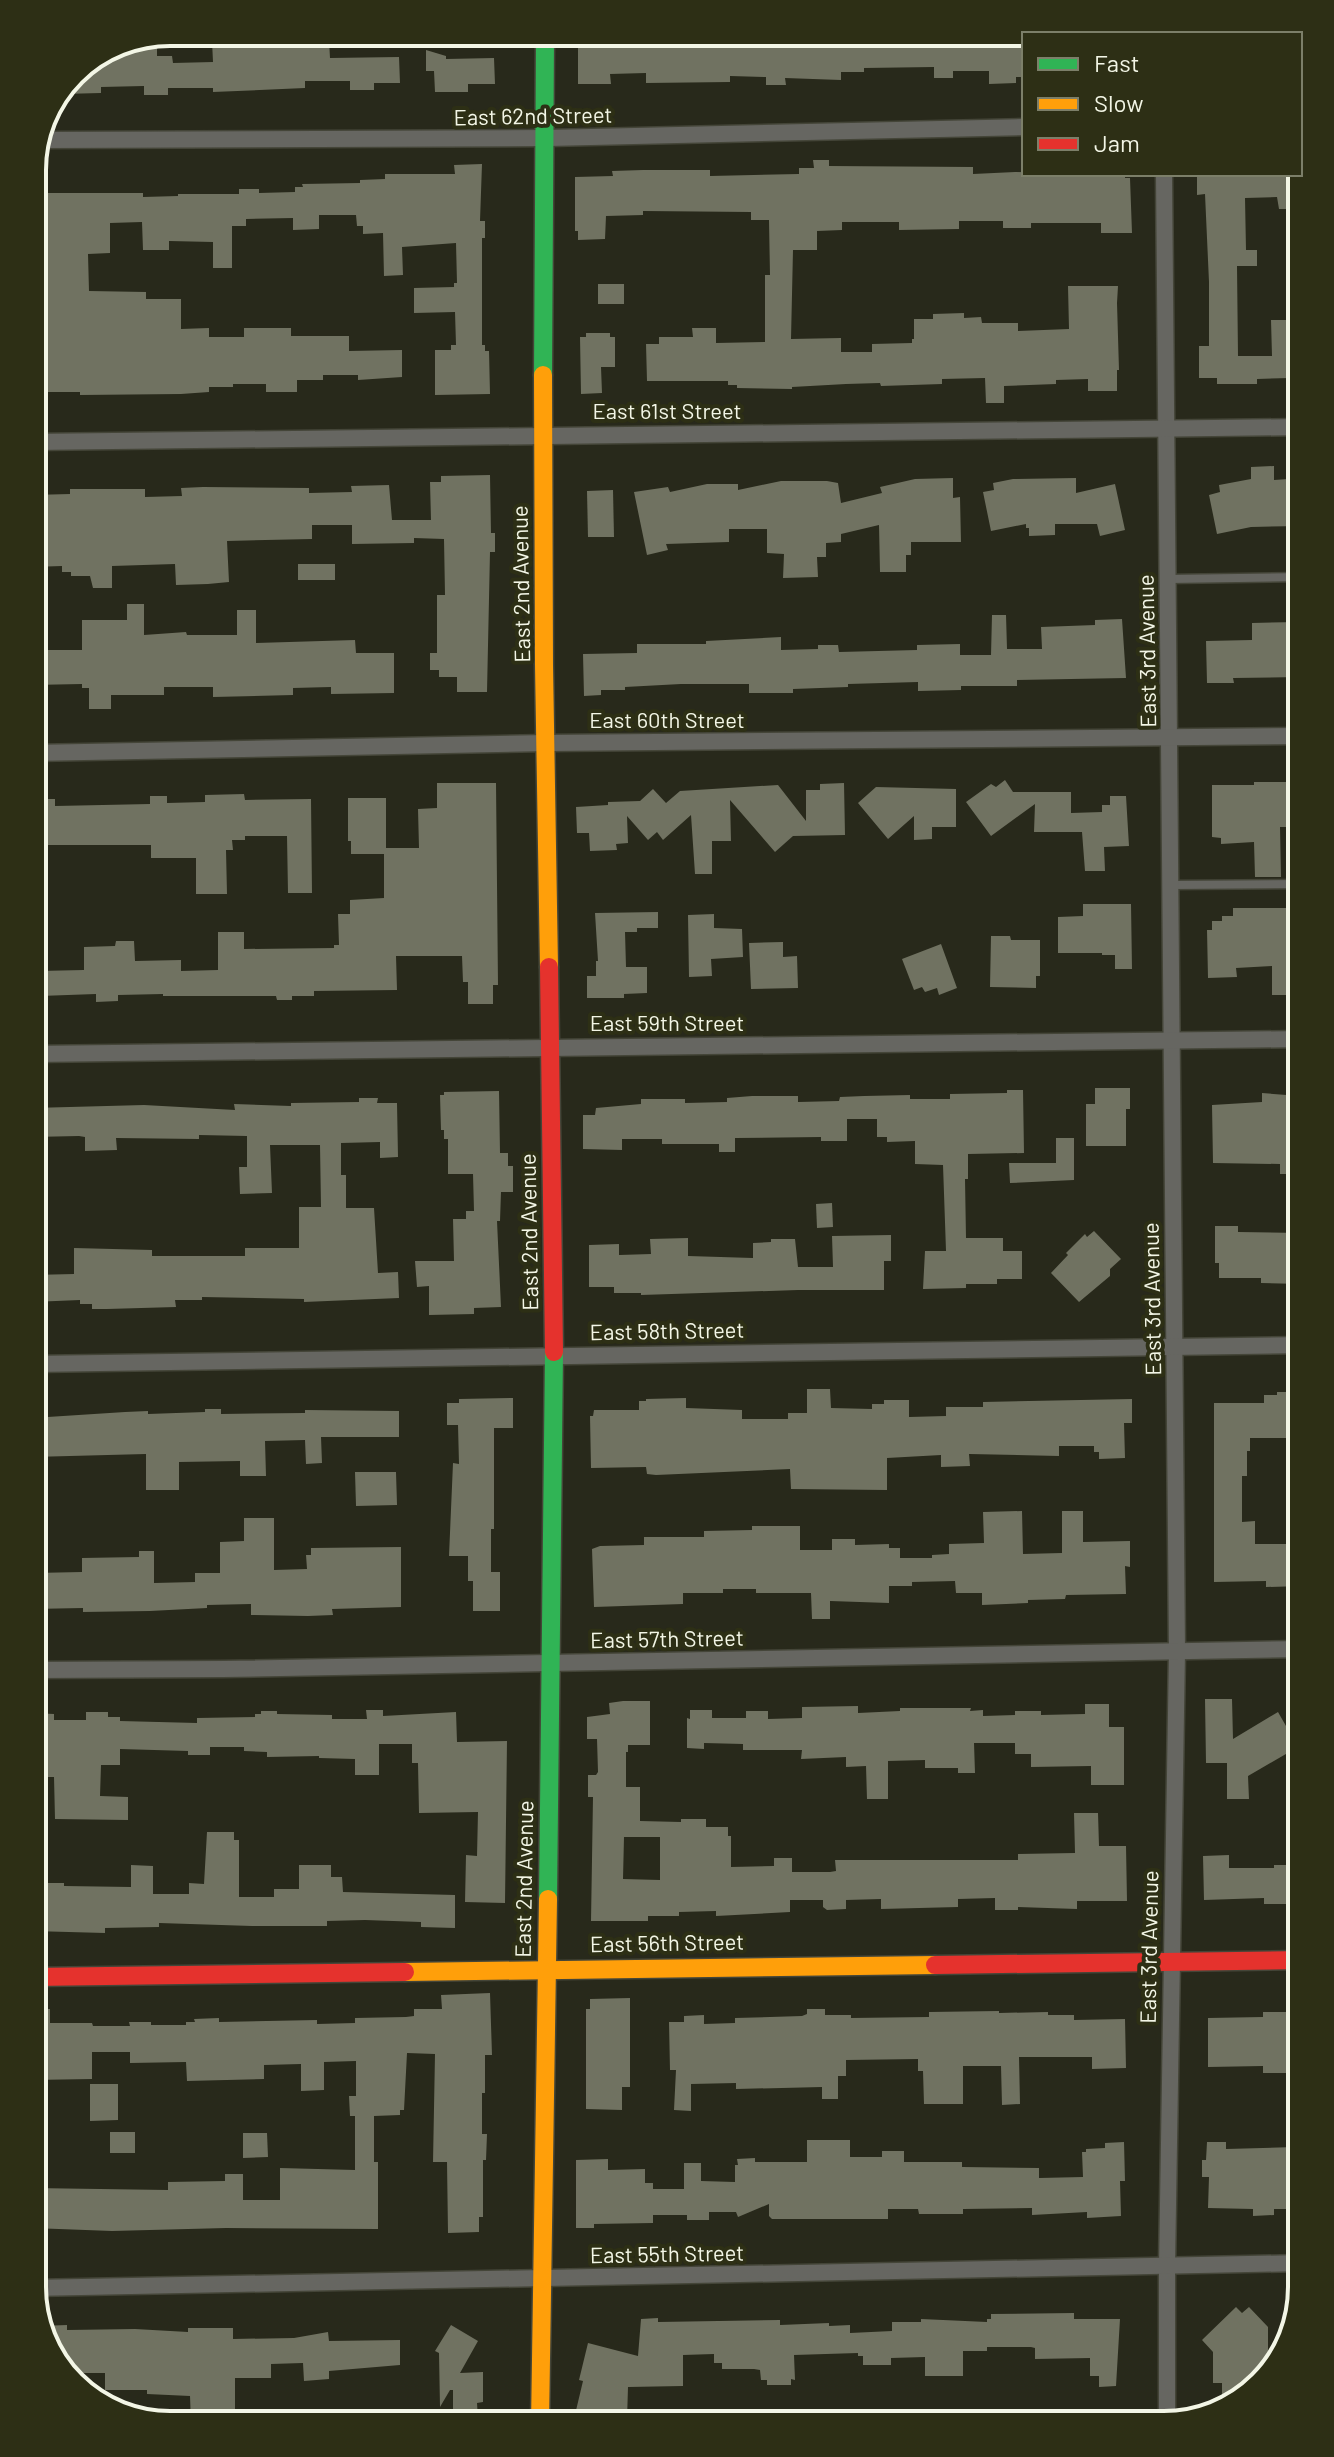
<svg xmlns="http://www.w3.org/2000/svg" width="1334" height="2457" font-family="Barlow,sans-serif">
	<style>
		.building { fill: #707261; fill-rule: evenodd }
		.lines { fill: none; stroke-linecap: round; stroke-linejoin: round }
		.lane-casing { stroke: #444538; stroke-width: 11 }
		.street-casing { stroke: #444538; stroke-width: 19 }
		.fast-casing { stroke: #444538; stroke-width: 21 }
		.slow-casing { stroke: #444538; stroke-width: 21 }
		.jam-casing { stroke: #444538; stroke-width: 21 }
		.lane { stroke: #666661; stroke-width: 8 }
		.street { stroke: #666661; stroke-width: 16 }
		.fast { stroke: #30b455; stroke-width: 18 }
		.slow { stroke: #ff9f0a; stroke-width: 18 }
		.jam { stroke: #e5322d; stroke-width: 18 }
		.labels { text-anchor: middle; stroke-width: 8; stroke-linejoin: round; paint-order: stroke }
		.street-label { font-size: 22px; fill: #f3f6e6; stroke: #2d2f15 }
		.rim { fill: none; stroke: #f3f6e6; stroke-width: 4 }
	</style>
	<rect width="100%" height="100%" fill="#28291b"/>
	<!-- building -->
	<g class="building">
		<path d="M953 34V45L989 44V34H1024V77H1016V83L989 84V71H953V78H934V67L864 68V72H841V80L785 78 786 85H766V77L730 76V82L646 83V73L610 74 611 84H578V41H582V38Z"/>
		<path d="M329 40 330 58 399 57 400 83H374V90H350V81H305V88L213 92V88H168V95H144V86L101 87V93L63 94 73 72 111 47 157 46V56H172L173 63 213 62 212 41Z"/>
		<path d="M426 50 446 56V59L494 58 495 84H468V92H435L434 71H426Z"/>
		<path d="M813 160H829V166L973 167V174L1015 172 1125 174V178H1130L1132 233H1101V223H1031V228H1003V221H959V229L899 230V222H842V230L817 231V250H793L791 339 841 338V352H872V344L912 343V339H914V319H933V314L964 313V318L981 317 982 323H1018V331L1069 329 1068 286H1118L1117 303 1119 370H1117V391H1088V379L1056 380V384L1004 386V403H986L985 378 942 379V384L881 386 880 383 846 384 792 387V389L737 388V385H728V381H647L646 344H659V337H693L692 328H716V343L765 342V275H770L769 220H751V212L643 211V215L606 216 605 239 578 240V231H575V177L613 176 612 171 643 170H710V176L799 174V168H814Z"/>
		<path d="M482 164 480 221H485V238H482V345H485V351H489L490 394 435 395V350H451V345H456L455 312 414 313V288L454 287V283H457L456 243 402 247 403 275 384 276 383 233 363 234V226H357L356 215H319V229L293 230V218L246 219V226H232V268H213V242L169 241V250H143L142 222 110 223V253L88 254 89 291 146 292V299H181V329L209 328V337H244V328H291V336H349V351L402 350V377L358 380V375H323V380H297V392H266V384H233V387H209V392L181 394 80 395V392H32V193H143V197L178 196V194H239V189H259V193L295 192V187H303L302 184 360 183V180L385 179V174H455L454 165Z"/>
		<path d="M1197 174H1302V194H1295V209H1279L1277 197 1245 198 1246 250H1257V266H1237L1238 356H1272L1271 320H1301V373H1289L1290 378 1257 379V384H1217V378H1199V346H1209V282L1205 194 1197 195Z"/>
		<rect x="598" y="284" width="26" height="20"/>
		<path d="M586 333H610V337H615V367H601L602 393 581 394 580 337H586Z"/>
		<path d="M1274 466V480L1289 479 1290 487H1301V526L1251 527 1217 534 1209 495 1220 492 1219 485 1251 479V467Z"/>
		<path d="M490 475 491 533H495V552H490L487 692H457V677H439V670H430V653H437V595H445L444 539 414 538V543L352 544V525H312V539L227 541 229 582 208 584 176 585 175 564 112 566V588H93L90 576H71V572H62V566L32 567V495L70 494V489H145V497L182 496 181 488 203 487 309 488V493L352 492 351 486 389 485 392 520H431L430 482H441V476Z"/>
		<path d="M953 478V498L960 497 961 542H911V555H906V572H880L879 525 841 534V542L826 543V557H817L818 577 783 578 784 554 767 553V529H729V542L666 544 668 550 647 555 634 492 668 487 670 492 707 484H738V490L781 481H827L838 483 841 503 882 493 880 487 915 479Z"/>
		<path d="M1076 478V493L1115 484 1125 530 1100 536 1097 524H1055V535L1029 536V528H1026V524L991 531 983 492 994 490 993 483 1013 479Z"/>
		<path d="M613 490 614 537H588L587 491Z"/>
		<rect x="298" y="564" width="37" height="16"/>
		<path d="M127 604H144V635L186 632 187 635H237V610H256V643L355 640 356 653H394V693L331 694V687L293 688V695L213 697V687H164V695H111V709H89V688H82V684L32 685V650H82V620H127Z"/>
		<path d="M992 615H1006L1007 649H1042L1041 627 1095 625V620L1122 619 1126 678 1017 680V686H961V690L918 691V682L848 684V687L793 689V693H749V684H681L625 687V690H601V695L584 696 583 654 637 653V644H706V641L781 637V650L818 649V645H838L839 652 917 650V645L960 644V655H991Z"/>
		<path d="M1299 622 1300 677 1233 678 1234 683H1207L1206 641 1252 640V623Z"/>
		<path d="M1005 780 1013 792H1071V813L1102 812V805H1110V796H1126L1129 846 1104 847 1105 871H1085L1082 832H1034L1035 804 991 836 966 802 991 784 996 787Z"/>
		<path d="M1254 782H1294V827H1280L1281 877H1255L1254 842 1221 844V838L1212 837V785H1254Z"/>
		<path d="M437 783H496L498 985H493V1004H468V982H463L462 956H396L397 990 314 991V996H292V1000H277L276 996H163V994L118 995V1001L96 1002V994L40 996 39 971 84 970V947L115 946 116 941H134L135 961 181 960V971L218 970V932H244V949L334 948V945H339L338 914H350V900L384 898V854H351V841H348V798H386V848H419L418 809 437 808Z"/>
		<path d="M844 783 845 835 793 836 775 852 730 800 731 841H712V874H695L691 815 663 840 657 832 648 840 627 816 628 843 616 844 617 850 590 851 589 833H577L576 807 608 805V802L640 801 653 789 666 803 680 791 778 785 806 821V790H820V784Z"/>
		<path d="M876 787 956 789V827H932V839L914 840V816L888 839 858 803Z"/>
		<path d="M244 794 245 800 311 799 312 893H288L287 836H245V840H232L233 850H226L227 894H196V858H151V845H39L38 799H55V806L150 804V796H167V803L205 802V795Z"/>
		<path d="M1083 904H1131L1132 969H1115V955H1102V953H1058V917L1083 916Z"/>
		<path d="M1233 908H1297V919H1302V957L1289 970V995H1272V966L1236 968 1237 977 1208 978 1207 930H1212V921H1222V916H1233Z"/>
		<path d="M658 912V928H637V932H625L626 967H647V993L624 994V998H587V976H596V961H598L595 913Z"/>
		<path d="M714 914V928L742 929 743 957 711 959 712 976 689 977 688 915Z"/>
		<path d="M991 936H1010L1011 940H1040V976H1036V988L990 987Z"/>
		<path d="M783 942V957L797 956 798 988 751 989 749 943Z"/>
		<path d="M941 944 957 988 939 995 937 988 925 992 922 987 914 990 902 959Z"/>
		<path d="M1095 1088H1130V1109H1126V1146H1086V1104H1095Z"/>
		<path d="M1007 1090H1023L1024 1153 968 1154V1179H965L966 1238H1003V1251H1022V1279H997V1284H966V1288L923 1289 925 1251H946L943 1165 915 1164V1141L887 1142V1137H877V1119H847V1141H821V1137L735 1138V1152H719V1144H662V1139H622V1150L583 1149V1115H595L596 1108 641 1104V1099H685V1103L727 1102V1098L752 1096H798V1102L839 1101 840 1097 864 1096 910 1095V1099H950V1094L1007 1093Z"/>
		<path d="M499 1091 500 1153H508V1166H513V1192H501L500 1221H497L501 1307 474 1308V1314L429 1315V1286L417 1287 415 1261H454L453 1219H466V1211H474L473 1174H448V1139H444V1130H441L440 1095H444V1092Z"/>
		<path d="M1262 1093 1300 1096 1302 1174H1280V1164L1213 1163 1212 1105 1262 1102Z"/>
		<path d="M359 1098H378L377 1103H397L398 1157 380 1158V1142L341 1143V1175H346V1208H374L378 1273 398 1272 399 1298 304 1302V1299L202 1297V1300H175L176 1307 107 1309H92V1304H80V1300L32 1302V1275L74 1274V1248L152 1250V1256H245V1248H299V1207H321L320 1145H270L272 1193 240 1194 239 1167H247V1136L199 1135V1139L116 1138 117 1150 85 1151V1137L79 1136 32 1137V1108L144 1105 235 1110 234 1104 291 1106V1103L359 1102Z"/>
		<path d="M1056 1138H1074V1180L1010 1183 1009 1163H1056Z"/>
		<path d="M832 1203 833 1227 817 1228 816 1204Z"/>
		<path d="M1215 1226H1238V1232L1302 1233V1284L1261 1283V1278H1219V1263H1215Z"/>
		<path d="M1094 1231 1121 1259 1110 1269V1276L1079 1302 1051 1273 1068 1255 1066 1253 1085 1234 1087 1237Z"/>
		<path d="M891 1235V1261H884V1290H798L641 1295V1293H614V1287H589V1245L619 1244V1255L651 1254 650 1239 688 1238V1256L753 1258V1243L771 1242V1239H795L798 1267H833L832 1236Z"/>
		<path d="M807 1389H830L831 1408 872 1409V1404H884V1400H909V1417L946 1416V1407H983V1402L1132 1399V1423H1124L1125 1458 1099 1459V1452H1094V1446H1059V1456L969 1454 970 1466 941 1467V1455L887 1458V1490L791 1489 790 1469 656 1475 647 1474 646 1467 591 1468 590 1416H593L594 1410H639V1401H646V1399L686 1398V1408L742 1410V1419H788V1413H807Z"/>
		<path d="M1277 1392H1302V1438H1250V1451H1247V1476H1242V1522L1255 1521V1544H1302V1586L1266 1587V1581L1214 1582V1403H1264V1395H1277Z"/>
		<path d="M513 1398V1428H494V1529H491V1572H500V1611H473V1581H468V1556H449L453 1463 459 1464 458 1425H447V1403H459V1399Z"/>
		<path d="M205 1409H221V1414L305 1413V1410L399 1411V1437H321L322 1463 306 1464 305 1440 265 1441 266 1476H240V1461L179 1462V1490H146V1454L32 1457V1418L125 1412 148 1411V1414L205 1412Z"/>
		<path d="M355 1472H396L397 1505 356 1506Z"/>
		<path d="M1022 1511 1023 1554 1062 1553V1511H1083V1542L1130 1541V1567L1125 1566 1126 1594 1066 1595 1065 1599 1028 1600V1603L982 1605V1593H956L955 1581 912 1582V1586H889V1603L830 1601V1619H812L811 1593H756V1589H723V1593H683V1604L594 1607 592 1549 600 1546 644 1545V1537H704V1531L752 1530V1526H800V1550H832V1539H855V1545L889 1544V1548H900V1558H932V1555L949 1554V1544L984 1543 983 1512Z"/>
		<path d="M244 1518H274V1570L307 1569 306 1555H311V1548L401 1547V1607L332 1609 333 1615 308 1616 251 1615V1604L207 1605V1608L150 1611 83 1612V1608L32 1609 34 1573 82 1572V1558L139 1557V1551H154V1583L195 1582V1573H220V1542L244 1541Z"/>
		<path d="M1205 1699H1232L1233 1739 1278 1712 1298 1747 1248 1776 1249 1799H1227V1763H1206Z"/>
		<path d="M623 1701H650V1745H628V1752H626V1787H640V1821L681 1822V1819H706V1827H728V1836H731V1867L774 1866V1858H792V1872H830L836 1871 835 1860H1018V1854L1075 1853 1074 1813H1098L1099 1846H1126L1127 1901H1077V1909L1018 1907V1910H995V1898L958 1899V1907L881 1909V1899L846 1900V1909L827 1910 823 1907V1900H790V1912L716 1916V1911L679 1912V1916H648V1921H591L593 1797H588V1775H596L598 1772 597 1739H587V1717L610 1714 609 1703ZM624 1837H660V1880L623 1879Z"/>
		<path d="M1085 1704H1109V1727H1124V1785H1091V1766L1031 1767V1754H1015V1743H974L975 1773H958V1768H925V1760L888 1761V1799H867L866 1766 846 1767V1757L801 1759 802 1750H743V1744L704 1743V1749L687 1748V1718L690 1719V1710H712V1718H746V1711H768V1719L802 1718V1707L858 1706V1713L900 1711V1708H971L970 1711 983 1710V1716L1015 1715V1711H1041V1715L1085 1714Z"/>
		<path d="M366 1710H383V1716L456 1712 457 1742 507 1741 505 1903 465 1902 466 1855 477 1856 478 1812 419 1813 418 1763H412V1744H379V1775H355V1759L319 1758V1756L267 1757V1752L244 1751V1747H210V1755H188V1751L120 1749V1765H101L100 1796 128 1797V1820L55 1819 54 1777H32V1713L54 1714V1720H86V1712H108V1717H120V1721L197 1723V1718L255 1717V1714H261V1711H277V1714L332 1715V1719H367Z"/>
		<path d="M207 1832H234V1840H239V1897H274V1889H299V1865H331V1877H342L343 1892 455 1895V1928L421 1927V1922L365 1920 327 1921V1926H252L159 1923V1927L105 1928V1933L32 1931V1885H48V1883H64V1886L131 1887V1865L153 1866V1894H189V1883L204 1884Z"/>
		<path d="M1229 1855V1868H1274V1865H1296V1904H1264V1898L1204 1900 1203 1856Z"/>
		<path d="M490 1993 492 2055H485V2093H482V2134H487L486 2160H483V2217H479V2232L448 2233 447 2162H433L435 2054 407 2053 404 2110H400V2115L374 2116V2162H378V2229L226 2228 112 2231 32 2228V2188L168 2190V2182L225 2181V2174H243V2200H280V2168L355 2170V2116H350L349 2096H356V2061L324 2062V2090L301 2091V2064L264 2065V2079L187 2081 186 2062 130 2063V2052H92V2079L32 2080V2009H50V2023H92L93 2026H130L129 2022H151V2025H186V2022H195L194 2019 219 2018V2022L317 2020V2024L355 2023V2018L406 2017 414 2016V2009H442L441 1995Z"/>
		<path d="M630 1998V2087H622V2110L586 2109V2009H590V1999Z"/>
		<path d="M807 2009H825V2015H851V2018L929 2017V2012L999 2011V2013L1048 2012V2015H1074V2020L1125 2019 1126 2068 1092 2069V2057H1019L1020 2104 1002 2105 1001 2066H963V2104H924L923 2071H918V2059L846 2060V2076H838V2099H822V2087L736 2089V2083L691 2084V2111L674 2110 676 2070H670L669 2022H684V2016L704 2015V2024L735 2023V2018L802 2016 807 2014Z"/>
		<path d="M1263 2012H1296V2073H1263V2066L1208 2067V2018L1263 2017Z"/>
		<path d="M90 2084H118V2120L90 2121Z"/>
		<rect x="110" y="2132" width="25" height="21"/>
		<path d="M243 2133H267L268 2157 243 2158Z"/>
		<path d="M807 2140H850V2157H882V2151H904V2162H962V2167L1039 2168V2178L1083 2177 1082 2152H1086V2149L1105 2148V2143L1124 2142 1125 2181H1120L1121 2216 1087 2218V2212L1032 2215V2208L963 2209V2214H919L918 2209H888V2219H772L769 2216V2204L738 2217 736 2212H709V2220H687V2215H653V2223L594 2224V2228H576V2160L608 2159V2170L645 2169V2183H653V2189H684V2163H701V2181L735 2182V2165H738L737 2159 755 2158V2162H807Z"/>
		<path d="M1207 2142H1226V2149L1295 2147 1296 2209H1274V2215L1253 2216V2209L1208 2208 1209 2177H1202V2160H1206Z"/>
		<path d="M1236 2307 1242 2313 1249 2307 1268 2327V2373L1222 2410V2383H1213V2352L1202 2340Z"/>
		<path d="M1074 2313V2319H1120L1116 2386 1099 2387V2376H1090V2358L1035 2359V2348L1031 2347H987V2351H963V2376H925V2357L891 2358V2365H863V2356H858V2353L794 2355 795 2380 791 2379V2385H767V2380H761L760 2370 754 2369H722V2363H714V2354L683 2355V2386L628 2387 627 2420H598L597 2425 573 2423 583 2381 579 2380 588 2343 638 2356 641 2319 658 2318V2322L780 2320V2325L829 2323V2326L850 2325V2333L892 2331V2322H921V2319L987 2322V2319H991V2314Z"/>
		<path d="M67 2325V2330L135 2329 188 2332V2328H233V2339L294 2338 328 2332 329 2341 400 2340V2365L329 2371V2379L304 2381 303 2363 271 2364V2378H235V2422L191 2423 190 2396 147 2394V2390H105V2373H69L43 2340 40 2326Z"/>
		<path d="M451 2325 478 2341 460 2373 483 2372V2402L477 2403 478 2419H453V2390H450L440 2407 439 2353 435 2351Z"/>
	</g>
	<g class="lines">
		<defs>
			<g id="lane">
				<path d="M1168 579 1302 577"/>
				<path d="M1171 885 1302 884"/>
			</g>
			<g id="street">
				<path d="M1162 32V34"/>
				<path d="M42 140 548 138 1024 127"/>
				<path d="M1164 174 1177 1651 1167 2266V2424"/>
				<path d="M32 442 1302 427"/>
				<path d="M32 753 547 743 1302 736"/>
				<path d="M32 1054 1302 1039"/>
				<path d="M32 1364 1302 1345"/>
				<path d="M32 1670 223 1669 1302 1649"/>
				<path d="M32 2288 1302 2263"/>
			</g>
			<g id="fast">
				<path d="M543 375 545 38"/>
				<path d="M548 1899 554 1352"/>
			</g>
			<g id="slow">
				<path d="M543 375 544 665 549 967"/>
				<path d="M405 1972 935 1965"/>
				<path d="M540 2425 548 1899"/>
			</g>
			<g id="jam">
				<path d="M549 967 554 1352"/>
				<path d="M935 1965 1302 1960"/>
				<path d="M32 1977 405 1972"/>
			</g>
		</defs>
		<!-- lane casing -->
		<use href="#lane" class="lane-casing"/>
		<!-- street casing -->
		<use href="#street" class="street-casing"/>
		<!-- fast casing -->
		<use href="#fast" class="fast-casing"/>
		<!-- slow casing -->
		<use href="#slow" class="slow-casing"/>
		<!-- jam casing -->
		<use href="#jam" class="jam-casing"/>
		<!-- lane -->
		<use href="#lane" class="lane"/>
		<!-- street -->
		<use href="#street" class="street"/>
		<!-- fast -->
		<use href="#fast" class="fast"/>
		<!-- slow -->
		<use href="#slow" class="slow"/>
		<!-- jam -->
		<use href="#jam" class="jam"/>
	</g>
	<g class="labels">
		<!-- street labels -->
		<g class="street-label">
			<text transform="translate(533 116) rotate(-1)" y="8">East 62nd Street</text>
			<text x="667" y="419">East 61st Street</text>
			<text transform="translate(521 584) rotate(-91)" y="8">East 2nd Avenue</text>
			<text transform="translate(1147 651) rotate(-91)" y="8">East 3rd Avenue</text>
			<text x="667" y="728">East 60th Street</text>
			<text x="667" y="1031">East 59th Street</text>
			<text transform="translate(529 1232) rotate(-91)" y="8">East 2nd Avenue</text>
			<text transform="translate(1152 1299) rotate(-91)" y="8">East 3rd Avenue</text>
			<text transform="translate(667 1331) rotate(-1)" y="8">East 58th Street</text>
			<text transform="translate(667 1639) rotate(-1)" y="8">East 57th Street</text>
			<text transform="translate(524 1879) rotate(-89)" y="8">East 2nd Avenue</text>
			<text transform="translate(667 1943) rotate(-1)" y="8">East 56th Street</text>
			<text transform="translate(1149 1947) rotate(-89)" y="8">East 3rd Avenue</text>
			<text transform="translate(667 2254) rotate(-1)" y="8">East 55th Street</text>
		</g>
	</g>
	<!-- crop -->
	<path d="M0 0H1334V2457H0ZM170 46H1164A124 124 0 0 1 1288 170V2287A124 124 0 0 1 1164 2411H170A124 124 0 0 1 46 2287V170A124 124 0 0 1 170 46Z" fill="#2d2f15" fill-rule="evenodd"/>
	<path class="rim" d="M170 46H1164A124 124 0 0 1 1288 170V2287A124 124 0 0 1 1164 2411H170A124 124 0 0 1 46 2287V170A124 124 0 0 1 170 46Z"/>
	<!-- legend -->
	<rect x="1022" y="32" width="280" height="144" fill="#2d2f15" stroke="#7c7f69" stroke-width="2"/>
	<rect x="1038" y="58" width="40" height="12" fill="#30b455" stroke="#7c7f69" stroke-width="2"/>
	<text x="1094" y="72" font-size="24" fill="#f3f6e6">Fast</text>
	<rect x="1038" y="98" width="40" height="12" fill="#ff9f0a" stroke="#7c7f69" stroke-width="2"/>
	<text x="1094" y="112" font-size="24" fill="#f3f6e6">Slow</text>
	<rect x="1038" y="138" width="40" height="12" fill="#e5322d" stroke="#7c7f69" stroke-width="2"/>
	<text x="1094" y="152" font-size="24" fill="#f3f6e6">Jam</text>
</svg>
